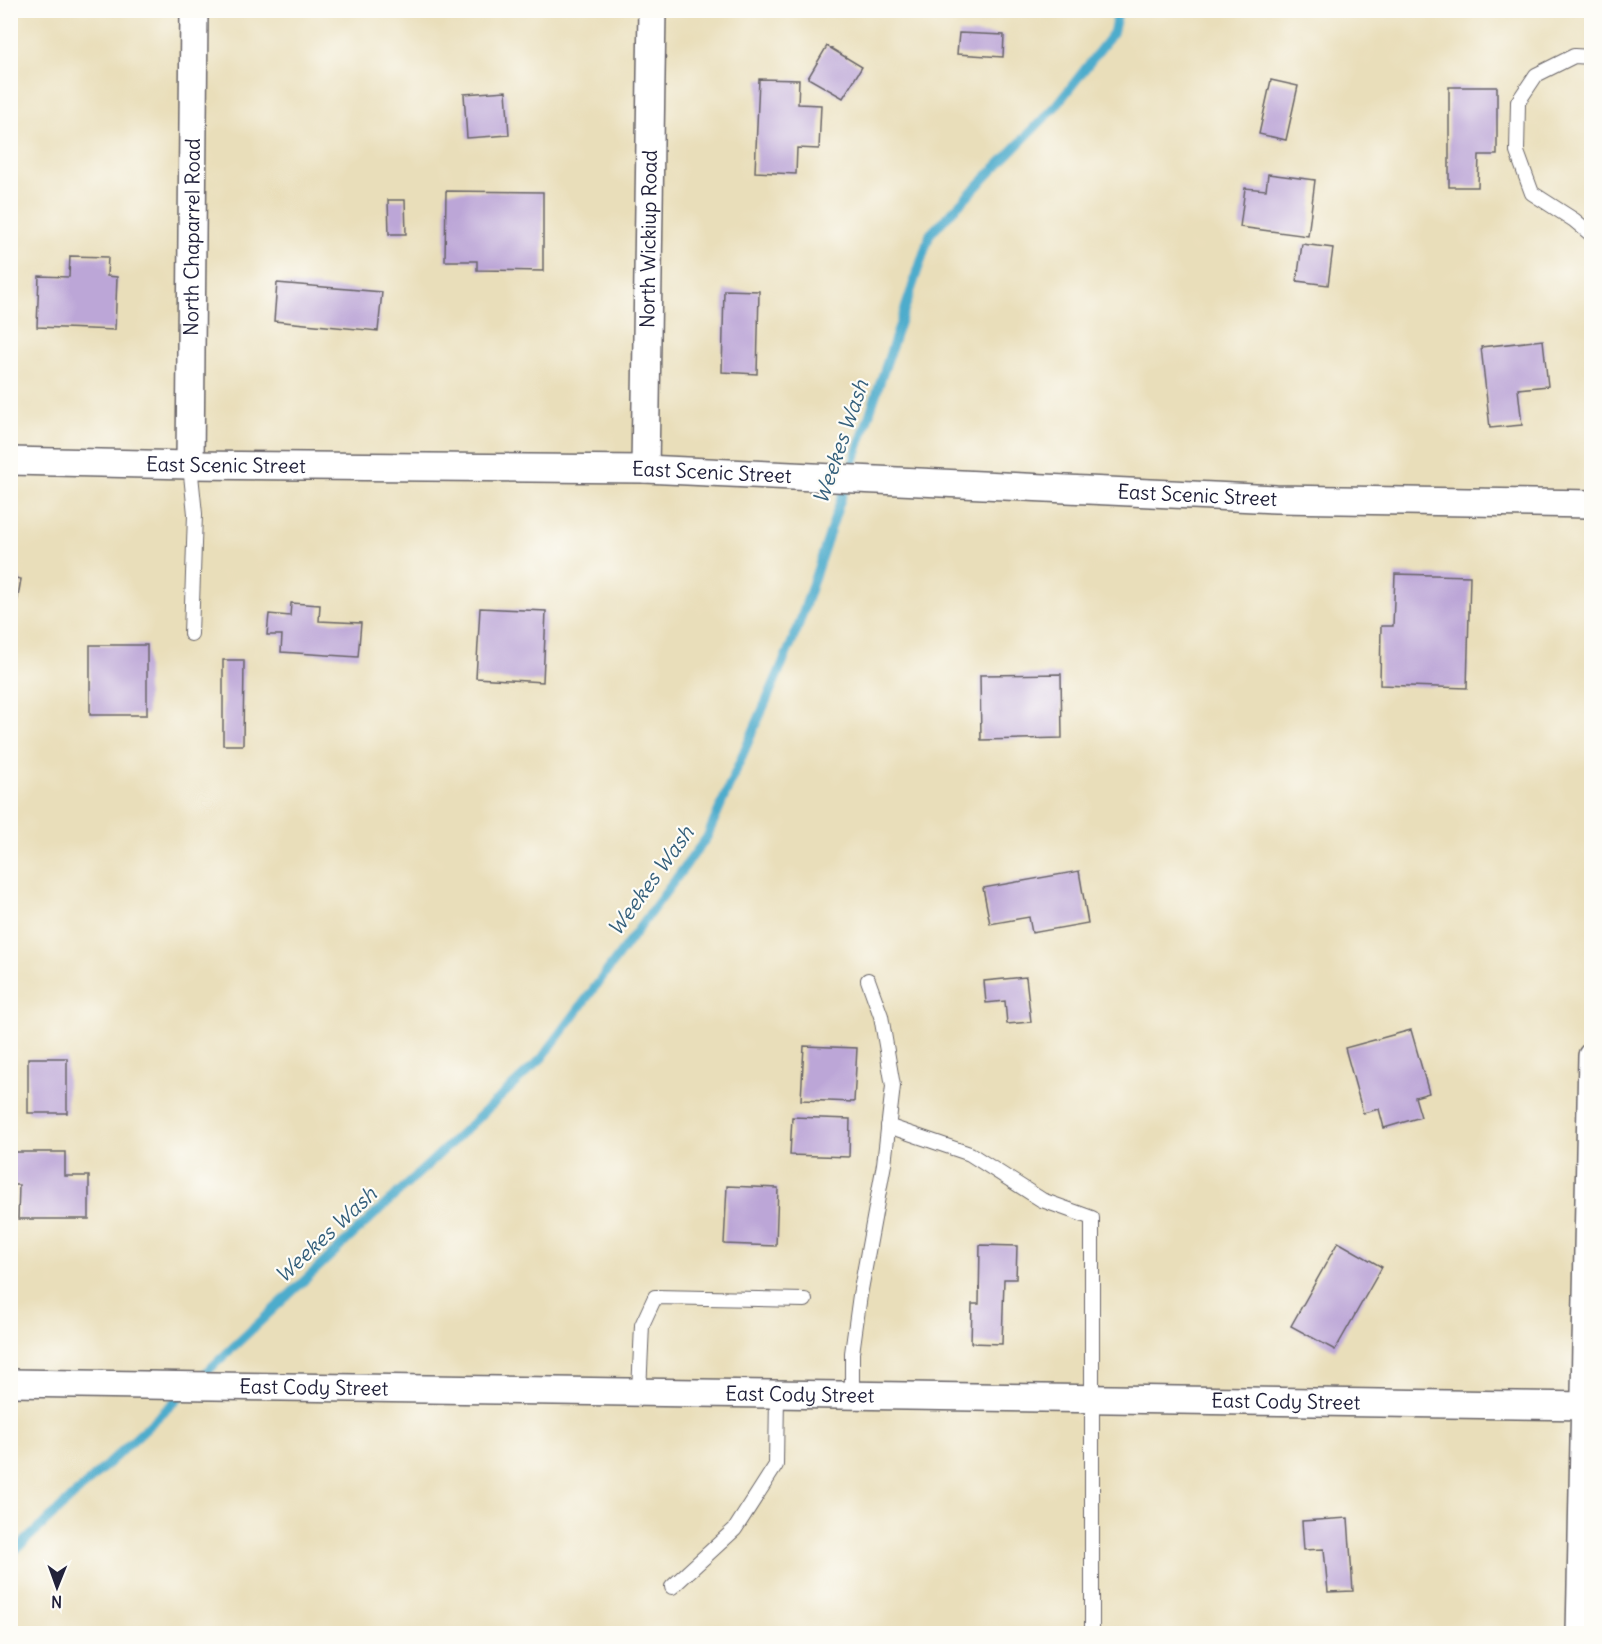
<svg xmlns="http://www.w3.org/2000/svg" width="1602" height="1644" font-family="Delius,sans-serif">
	<style>
		.lines { fill: none; stroke-linecap: round; stroke-linejoin: round }
		.stream { stroke: #4daccc; stroke-width: 9 }
		.building { fill: #bca6d7 }
		.service-casing { stroke: #686467; stroke-width: 16 }
		.minor-casing { stroke: #686467; stroke-width: 30 }
		.service { stroke: #fff; stroke-width: 14 }
		.minor { stroke: #fff; stroke-width: 27 }
		.labels { text-anchor: middle; stroke-width: 4.5; stroke-linejoin: round; paint-order: stroke }
		.street-label { font-size: 20px; fill: #22223b; stroke: #fdfcf7 }
		.water-label { font-size: 21px; font-style: italic; fill: #35607c; stroke: #fdfcf7 }
	</style>
	<rect width="100%" height="100%" fill="#fdfcf7"/>
	<filter id="ink" filterUnits="userSpaceOnUse"><feTurbulence type="fractalNoise" baseFrequency=".0167" numOctaves="2"/><feDisplacementMap in="SourceGraphic" scale="12" xChannelSelector="R" yChannelSelector="G"/><feConvolveMatrix kernelMatrix="1 2 1 2 8 2 1 2 1" color-interpolation-filters="sRGB"/></filter>
	<filter id="wash" filterUnits="userSpaceOnUse"><feTurbulence type="fractalNoise" baseFrequency=".008" numOctaves="4" result="noise"/><feDisplacementMap in="SourceGraphic" scale="24" xChannelSelector="R" yChannelSelector="G"/><feGaussianBlur stdDeviation="1.35" result="paint"/><feColorMatrix in="noise" values="0 0 0 0 0 0 0 0 0 0 0 0 0 0 0 0 0 1.4 0 .05"/><feComposite in="paint" operator="in"/></filter>
	<g filter="url(#wash)">
		<rect width="100%" height="100%" fill="#e9deba"/>
		<g class="lines">
			<!-- stream -->
			<g class="stream">
				<path d="M199 1379 542 1058 707 837 797 630 930 234 1056 106 1113 33 1119 10"/>
				<path d="M10 1555 186 1391"/>
			</g>
		</g>
		<g id="blocks">
			<!-- building -->
			<g class="building">
				<path d="M959 33 1004 35 1003 57 957 54Z"/>
				<path d="M827 46 862 67 843 98 808 78Z"/>
				<path d="M759 79 799 80 798 104 821 105 819 149 797 148 796 174 755 172Z"/>
				<path d="M1271 80 1298 86 1286 140 1259 134Z"/>
				<path d="M1449 87H1497V155H1479L1478 187H1449Z"/>
				<path d="M506 91 509 135 467 138 464 94Z"/>
				<path d="M1268 174 1315 180 1308 236 1240 227 1245 188 1266 190Z"/>
				<path d="M446 191 543 192V271L477 270V261H445Z"/>
				<path d="M388 200H405L406 234H389Z"/>
				<path d="M1302 244 1333 248 1328 285 1297 281Z"/>
				<path d="M70 256 108 257 107 276 117 277 115 330 37 327 39 276 69 277Z"/>
				<path d="M277 283 382 292 378 331 274 321Z"/>
				<path d="M724 290 759 291 757 374 722 372Z"/>
				<path d="M1543 340 1548 386 1518 389 1522 425 1490 428 1481 347Z"/>
				<path d="M1395 574 1470 576 1467 688 1380 685 1381 626H1393Z"/>
				<path d="M10 577 21 579 13 626 10 625Z"/>
				<path d="M291 603 320 605 319 621 361 623 358 657 281 652 282 635H267L269 614 290 616Z"/>
				<path d="M480 608 546 611 543 682 476 678Z"/>
				<rect x="90" y="645" width="57" height="70"/>
				<path d="M223 660H244L243 745H223Z"/>
				<path d="M1061 674 1062 738 981 740 980 675Z"/>
				<path d="M1079 871 1088 923 1032 933 1029 917 990 924 983 888Z"/>
				<path d="M1026 977 1031 1022 1007 1024 1005 1001 986 1003 984 981Z"/>
				<path d="M1411 1030 1429 1093 1415 1097 1421 1117 1384 1128 1379 1109 1363 1113 1345 1048Z"/>
				<path d="M804 1046 857 1048 854 1102 801 1100Z"/>
				<rect x="28" y="1058" width="39" height="55"/>
				<path d="M792 1117 850 1119 849 1157 790 1155Z"/>
				<path d="M10 1152H65V1176H89V1219H18L19 1185H10Z"/>
				<path d="M727 1186 778 1188 776 1246 724 1244Z"/>
				<path d="M1338 1242 1382 1267 1335 1350 1291 1326Z"/>
				<path d="M980 1245 1017 1246 1016 1279H1004L1002 1344 971 1343 972 1304H979Z"/>
				<path d="M1348 1518 1353 1591 1328 1592 1324 1549 1304 1550 1302 1521Z"/>
			</g>
		</g>
	</g>
	<g filter="url(#ink)">
		<use href="#blocks" fill-opacity="0" stroke="#686467" stroke-width="1.5"/>
		<g class="lines">
			<defs>
				<g id="service">
					<path d="M1592 57 1574 56 1536 75 1518 102 1517 152 1532 193 1574 220 1592 235"/>
					<path d="M190 465 195 514 191 634"/>
					<path d="M888 1126 970 1154 1042 1200 1092 1218V1634"/>
					<path d="M639 1392 642 1325 655 1297 805 1300"/>
					<path d="M852 1395V1353L860 1295 884 1164 893 1086 881 1016 868 980"/>
					<path d="M672 1587 735 1529 776 1465 777 1394"/>
				</g>
				<g id="minor">
					<path id="s1" d="M10 461 190 465 645 469 1276 499 1592 504"/>
					<path id="s2" d="M190 465 194 10"/>
					<path id="s3" d="M645 469 652 10"/>
					<path id="s4" d="M10 1383 1592 1406"/>
					<path d="M1580 1634 1592 1056"/>
				</g>
			</defs>
			<!-- service casing -->
			<use href="#service" class="service-casing"/>
			<!-- minor casing -->
			<use href="#minor" class="minor-casing"/>
			<!-- service -->
			<use href="#service" class="service"/>
			<!-- minor -->
			<use href="#minor" class="minor"/>
		</g>
	</g>
	<g class="labels">
		<!-- street labels -->
		<g class="street-label">
			<text dy="7" stroke="none"><textPath href="#s2" startOffset="228">North Chaparrel Road</textPath></text>
			<text dy="7" stroke="none"><textPath href="#s3" startOffset="230">North Wickiup Road</textPath></text>
			<text dy="7" stroke="none"><textPath href="#s1" startOffset="216">East Scenic Street</textPath></text>
			<text dy="7" stroke="none"><textPath href="#s1" startOffset="702">East Scenic Street</textPath></text>
			<text dy="7" stroke="none"><textPath href="#s1" startOffset="1188">East Scenic Street</textPath></text>
			<text dy="7" stroke="none"><textPath href="#s4" startOffset="304">East Cody Street</textPath></text>
			<text dy="7" stroke="none"><textPath href="#s4" startOffset="790">East Cody Street</textPath></text>
			<text dy="7" stroke="none"><textPath href="#s4" startOffset="1276">East Cody Street</textPath></text>
		</g>
		<!-- water labels -->
		<g class="water-label">
			<text transform="translate(841 442) rotate(-71)" y="7">Weekes Wash</text>
			<text transform="translate(651 881) rotate(-54)" y="7">Weekes Wash</text>
			<text transform="translate(326 1235) rotate(-43)" y="7">Weekes Wash</text>
		</g>
	</g>
	<!-- margin -->
	<rect width="1602" height="1644" fill="none" stroke="#fdfcf7" stroke-width="36"/>
	<!-- north arrow -->
	<g transform="translate(57 1587) rotate(181)" stroke="#fdfcf7" stroke-width="4.5" paint-order="stroke">
	<path d="M0-4.5L10 22L0 15L-10 22Z" fill="#22223b"/>
	<text y="-9" font-size="16" font-weight="bold" text-anchor="middle" fill="#22223b">N</text>
	</g>
</svg>
